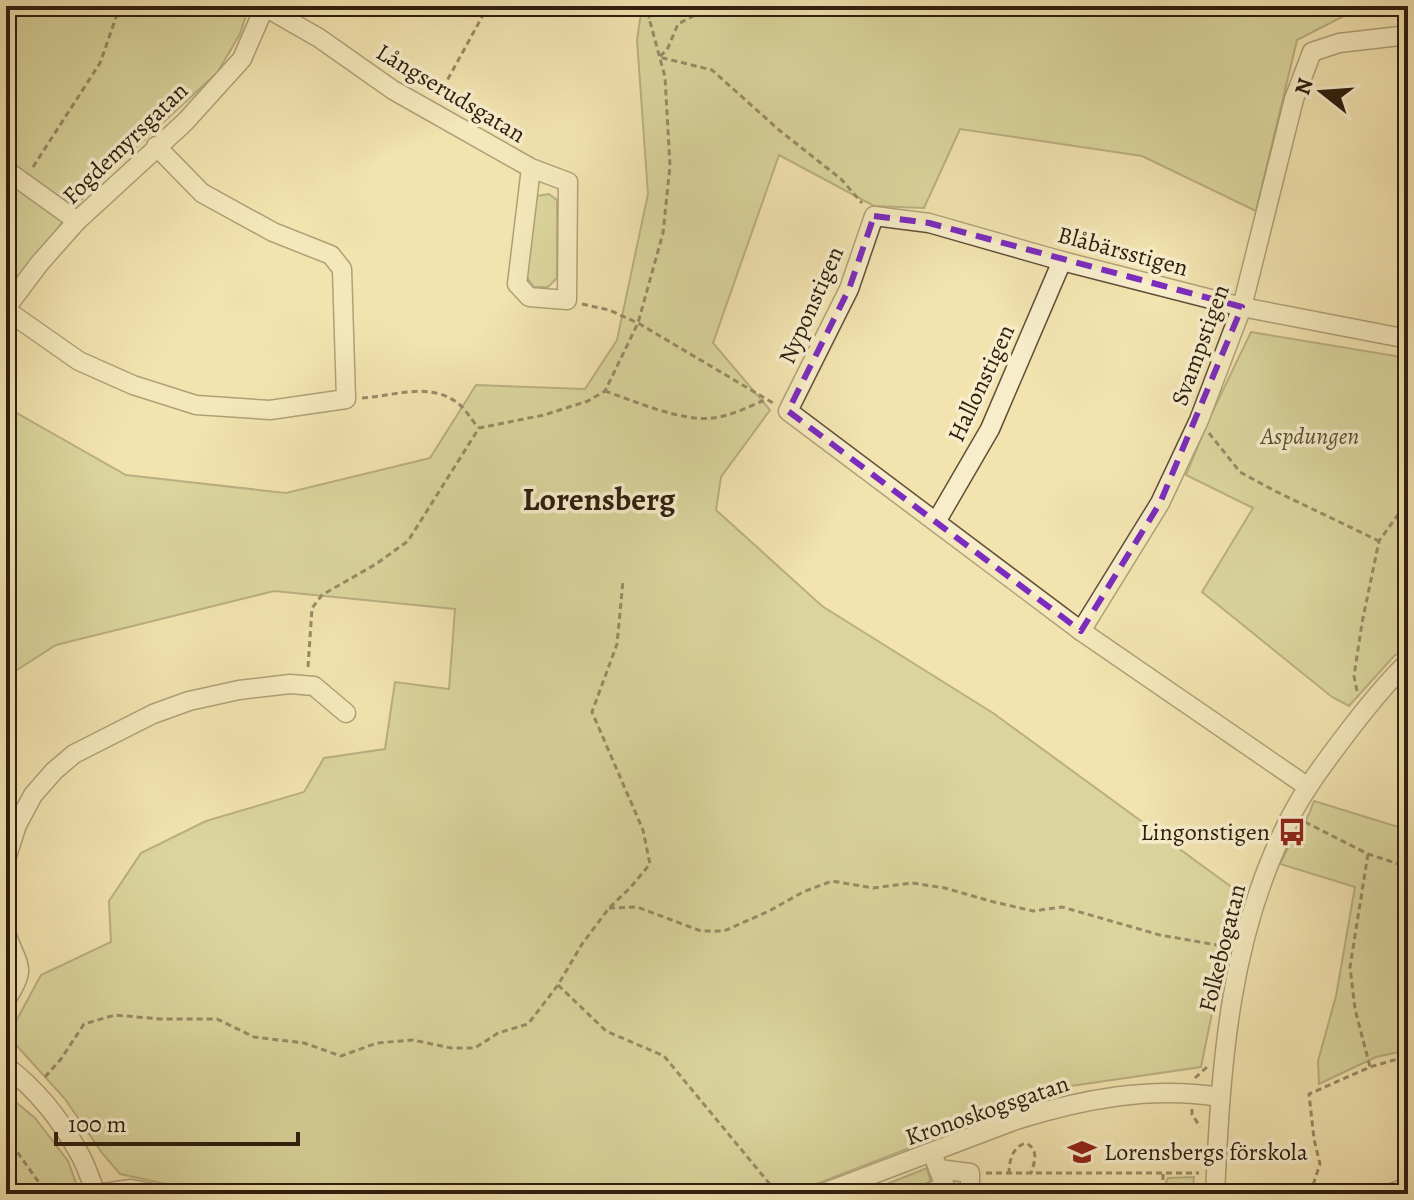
<svg xmlns="http://www.w3.org/2000/svg" width="1414" height="1200" font-family="Alegreya,serif">
	<style>
		.green { fill: #bec388; stroke: #76704c; stroke-width: 2 }
		.lines { fill: none; stroke-linecap: round; stroke-linejoin: round }
		.minor-casing { stroke: #5f4f37; stroke-width: 21 }
		.path { stroke: #2e1e0f; stroke-width: 3; stroke-dasharray: 6 4; stroke-linecap: butt }
		.minor { stroke: #f7edcb; stroke-width: 18 }
		.marked { fill: none; stroke: #7b2cbf; stroke-width: 6; stroke-dasharray: 16 10; stroke-linejoin: round }
		.labels { text-anchor: middle; stroke-width: 7; stroke-linejoin: round; paint-order: stroke }
		.street-label { font-size: 24px; fill: #2e1e0f; stroke: #f7edcb }
		.park-label { font-size: 24px; font-style: italic; fill: #595033; stroke: #f7edcb }
		.poi-label { font-size: 24px; fill: #2e1e0f; stroke: #f7edcb; text-anchor: end }
		.district-label { font-size: 32px; font-weight: bold; fill: #2e1e0f; stroke: #f7edcb }
	</style>
	<rect width="100%" height="100%" fill="#f2e3af"/>
	<filter id="stains"><feTurbulence type="fractalNoise" baseFrequency=".0025" numOctaves="4"/><feColorMatrix values="0 0 0 0 .2 0 0 0 0 .09 0 0 0 0 .02 0 0 0 .5 -.17"/></filter>
	<radialGradient id="worn" r=".72"><stop offset=".6" stop-color="#630" stop-opacity="0"/><stop offset="1" stop-color="#630" stop-opacity=".3"/></radialGradient>
	<!-- green -->
	<g class="green">
		<path d="M6 6H249L240 34 217 73 90 189 6 292Z"/>
		<path d="M642 6H1348V14L1297 40 1256 211 1142 156 960 129 924 208 874 206 779 155 713 343 770 410 721 477 716 510 822 606 993 713 1237 891 1201 1067 1071 1086 790 1194H220L194 1190 120 1174 102 1153 65 1099 8 1036 41 975 111 942 109 901 141 853 206 821 304 792 324 758 385 749 395 682 449 689 455 609 274 591 56 645 6 677V407L126 475 286 493 430 458 476 385 585 389 617 340 648 194 637 40Z"/>
		<path d="M549 194 557 200V278L548 287H534L525 275 531 206 537 196Z"/>
		<path d="M1251 332 1408 358V647L1394 656 1349 706 1332 697 1202 592 1253 508 1186 475 1209 419Z"/>
		<path d="M1314 801 1408 830V1050L1376 1057 1319 1084 1318 1061 1336 996 1355 887 1280 864 1299 826 1302 827 1309 814Z"/>
		<path d="M6 1094 35 1118 68 1161 80 1194H6Z"/>
		<path d="M927 1168 934 1194H862Z"/>
		<path d="M1194 1177 1192 1194H1165L1166 1182 1168 1178Z"/>
	</g>
	<g class="lines">
		<defs>
			<g id="minor">
				<path d="M265 7 319 38 393 90 531 168 568 182 567 300 529 297 517 284 531 168"/>
				<path d="M6 170 77 221"/>
				<path d="M6 308 39 264 77 221 185 122 242 59 265 6"/>
				<path d="M6 310 79 361 133 385 196 405 270 410 346 399 342 269 331 255 273 232 202 193 156 146"/>
				<path d="M936 522 990 429 1062 261"/>
				<path d="M1081 631 1160 503 1199 420 1242 307 1294 99 1312 52 1339 43 1408 35"/>
				<path d="M1308 787 1081 631 788 411 849 289 874 216 929 223 1062 261 1242 307 1408 339"/>
				<path d="M6 859 17 825 33 795 54 771 74 754 153 714 189 701 239 690 290 684 314 686 346 713"/>
				<path d="M6 933C18 968 28 966 6 1000"/>
				<path d="M6 1066C36 1089 61 1120 79 1153 86 1165 91 1180 96 1194"/>
				<path d="M938 1169 970 1173V1194"/>
				<path d="M96 1194 131 1189 158 1194"/>
				<path d="M821 1194 1016 1120C1082 1099 1151 1086 1220 1097"/>
				<path d="M926 1194 945 1186 932 1153"/>
				<path d="M1215 1194C1221 1064 1229 934 1291 816 1305 789 1323 765 1341 741 1362 713 1383 686 1408 662"/>
				<path d="M1389 1194 1408 1187"/>
			</g>
		</defs>
		<!-- minor casing -->
		<use href="#minor" class="minor-casing"/>
		<!-- path -->
		<g class="path">
			<path d="M632 6 649 18"/>
			<path d="M712 6 678 24 667 50 659 57 712 70 779 130 841 179 862 203"/>
			<path d="M438 97 488 6"/>
			<path d="M33 167 100 63 120 6"/>
			<path d="M6 217 16 198"/>
			<path d="M582 304 609 310 638 323 773 403"/>
			<path d="M605 391C634 401 682 422 713 418 728 417 750 406 765 400"/>
			<path d="M362 398C395 396 430 381 459 404 466 410 472 421 479 428"/>
			<path d="M1209 433 1240 472 1275 491 1379 541"/>
			<path d="M308 667 312 608 322 595 376 564 408 541 479 428 544 415 588 401 605 391 638 323 663 233 670 166 665 77 649 18 651 6"/>
			<path d="M1357 691 1354 676 1362 623 1379 541 1408 501"/>
			<path d="M1305 822 1368 854 1408 867"/>
			<path d="M1368 854 1350 967 1355 1009 1370 1067"/>
			<path d="M609 908 637 907 701 931H724L769 911 803 892 832 881 873 888 912 883 945 888 990 901 1033 911 1062 907 1160 935 1228 947"/>
			<path d="M558 985 606 1031 664 1056 778 1194"/>
			<path d="M45 1077 61 1059 84 1024 115 1015 160 1019H217L254 1037 304 1043 341 1056 377 1043 413 1040 451 1048H475L498 1033 528 1024 558 985 582 944 609 908 630 888 650 864 643 830 592 712 617 644 623 581"/>
			<path d="M1195 1078 1207 1067"/>
			<path d="M1192 1109V1114L1200 1127"/>
			<path d="M6 1136 47 1194"/>
			<path d="M986 1173H1199"/>
			<path d="M1009 1174C1009 1161 1012 1147 1026 1143 1039 1150 1035 1161 1031 1173"/>
			<path d="M1163 1174V1194"/>
			<path d="M1310 1194 1320 1164 1314 1139 1309 1094 1370 1067 1408 1056"/>
		</g>
		<!-- minor -->
		<use href="#minor" class="minor"/>
	</g>
	<!-- marked area -->
	<path d="M0 0H1414V1200H0ZM874 216 929 223 1242 307 1160 503 1081 631 788 411 849 289Z" fill="#f2e3af" fill-opacity=".55" fill-rule="evenodd"/>
	<path class="marked" d="M874 216 929 223 1242 307 1160 503 1081 631 788 411 849 289Z"/>
	<!-- icons -->
	<defs>
		<symbol id="bus-bare" viewBox="-9 -9 18 18"><path d="M-5-6H5V4H4V6H2V4H-2V6H-4V4H-5ZM-3.5-4V0h7V-4ZM-3.5 1.2v1.5H-2V1.2ZM2 1.2v1.5H3.5V1.2Z" fill="#8f2418" stroke="#f7edcb" stroke-width="2.5" paint-order="stroke"/></symbol>
		<symbol id="school-bare" viewBox="-9 -9 18 18"><path d="M0-5L7-2L0 1L-7-2ZM-4 1L0 2.5L4 1V4Q0 6-4 4Z" fill="#8f2418" stroke="#f7edcb" stroke-width="2.5" paint-order="stroke"/></symbol>
	</defs>
	<g fill-rule="evenodd">
		<use href="#bus-bare" x="1272" y="812" width="40" height="40"/>
		<use href="#school-bare" x="1062" y="1132" width="40" height="40"/>
	</g>
	<g class="labels">
		<!-- street labels -->
		<g class="street-label">
			<text transform="translate(451 93) rotate(31)" y="8">Långserudsgatan</text>
			<text transform="translate(125 143) rotate(-44)" y="8">Fogdemyrsgatan</text>
			<text transform="translate(1123 251) rotate(15)" y="8">Blåbärsstigen</text>
			<text transform="translate(811 305) rotate(-66)" y="8">Nyponstigen</text>
			<text transform="translate(1200 345) rotate(-70)" y="8">Svampstigen</text>
			<text transform="translate(981 383) rotate(-65)" y="8">Hallonstigen</text>
			<text transform="translate(1222 948) rotate(-76)" y="8">Folkebogatan</text>
			<text transform="translate(987 1110) rotate(-19)" y="8">Kronoskogsgatan</text>
		</g>
		<!-- park labels -->
		<g class="park-label">
			<text x="1310" y="444">Aspdungen</text>
		</g>
		<!-- poi labels -->
		<g class="poi-label">
			<text x="1270" y="840">Lingonstigen</text>
			<text x="1104" y="1160" text-anchor="start">Lorensbergs förskola</text>
		</g>
		<!-- district labels -->
		<g class="district-label">
			<text x="599" y="510">Lorensberg</text>
		</g>
	</g>
	<!-- margin -->
	<rect width="1414" height="1200" fill="none" stroke="#f2e3af" stroke-width="32"/>
	<rect x="8" y="8" width="1398" height="1184" fill="none" stroke="#2e1e0f" stroke-width="4"/>
	<rect x="16" y="16" width="1382" height="1168" fill="none" stroke="#2e1e0f" stroke-width="2"/>
	<!-- north arrow -->
	<g transform="translate(1322 92) rotate(287)" stroke="#f7edcb" stroke-width="6" paint-order="stroke">
	<path d="M0-6L14 30L0 20L-14 30Z" fill="#2e1e0f"/>
	<text y="-12" font-size="22" font-weight="bold" text-anchor="middle" fill="#2e1e0f">N</text>
	</g>
	<!-- scale -->
	<path d="M56 1132v12h242v-12" fill="none" stroke="#2e1e0f" stroke-width="4"/>
	<text x="68" y="1132" font-size="24" fill="#2e1e0f" stroke="#f7edcb" stroke-width="6" paint-order="stroke">100 m</text>
	<rect width="100%" height="100%" filter="url(#stains)"/>
	<rect width="100%" height="100%" fill="url(#worn)"/>
</svg>
